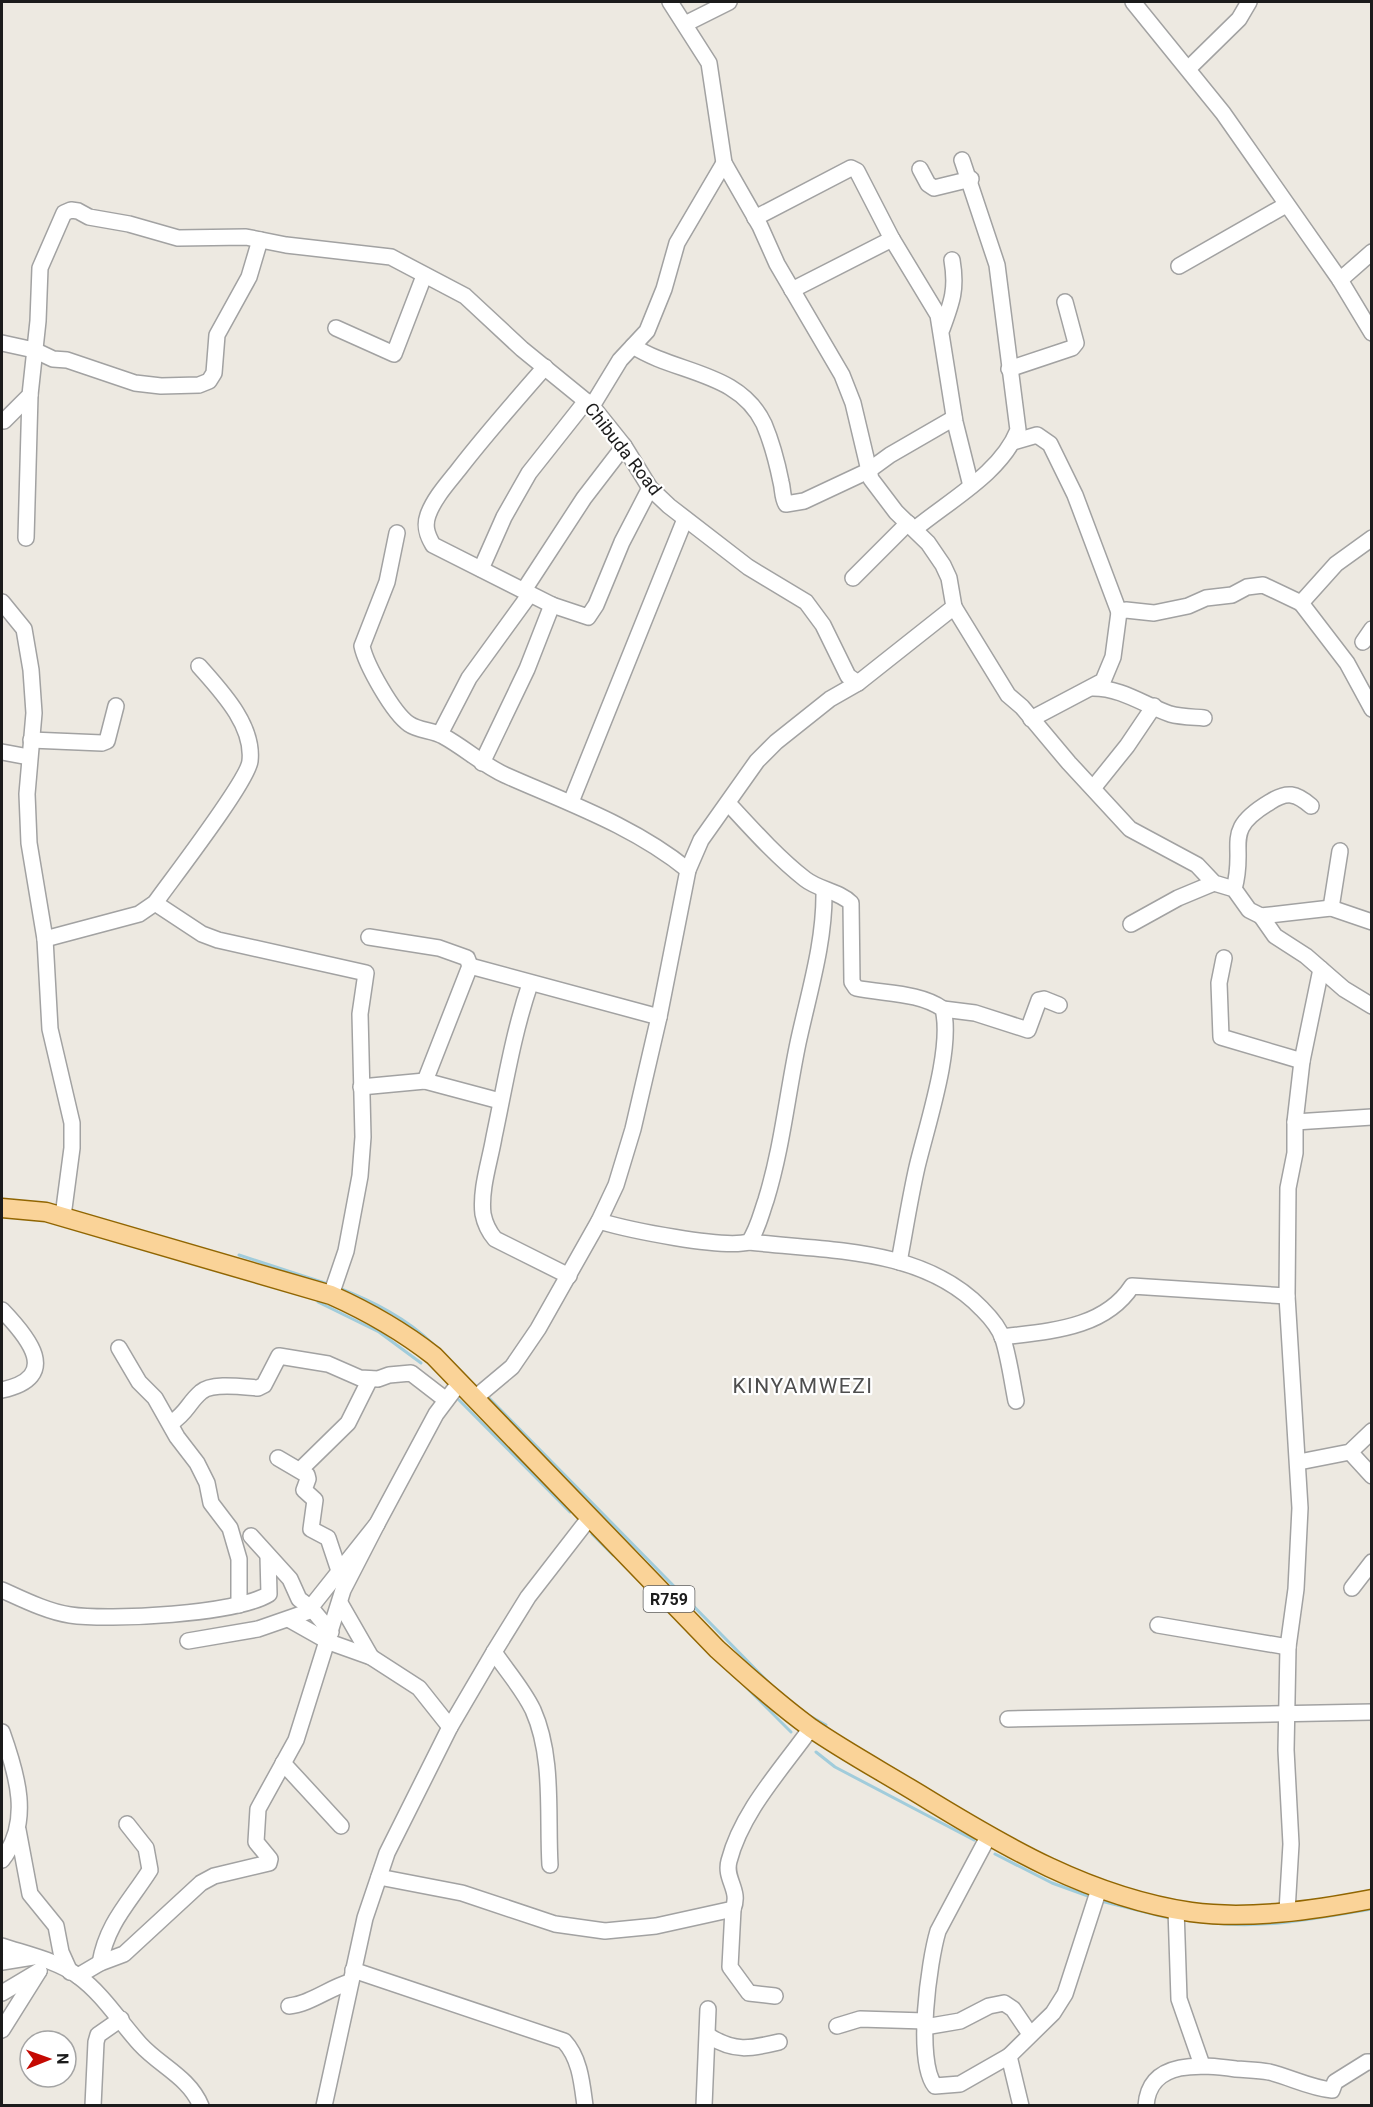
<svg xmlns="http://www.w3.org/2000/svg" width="1373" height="2107" font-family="Roboto,sans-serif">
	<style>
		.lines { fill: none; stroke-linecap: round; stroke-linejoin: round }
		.stream { stroke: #a1ccdb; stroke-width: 3 }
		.minor-casing { stroke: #a2a2a2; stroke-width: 18 }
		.major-casing { stroke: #916602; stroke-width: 21 }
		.minor { stroke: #fff; stroke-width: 15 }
		.major { stroke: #fad398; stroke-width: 18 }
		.labels { text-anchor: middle; stroke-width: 4.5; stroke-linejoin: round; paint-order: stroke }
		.shield { fill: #fff; stroke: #5f5f5f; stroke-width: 1.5 }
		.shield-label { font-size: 16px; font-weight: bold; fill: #1b1b1b }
		.street-label { font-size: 18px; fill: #1b1b1b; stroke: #fff }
		.quarter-label { font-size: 21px; letter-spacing: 1.5px; fill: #4e4e4e; stroke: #fff }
	</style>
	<rect width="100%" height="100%" fill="#ede9e1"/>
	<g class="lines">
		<!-- stream -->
		<g class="stream">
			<path d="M239 1255 328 1284"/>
			<path d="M339 1288C374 1302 406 1318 433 1344"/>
			<path d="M318 1302 379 1332 421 1363"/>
			<path d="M486 1395 771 1685"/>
			<path d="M459 1400 570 1512"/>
			<path d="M592 1534 613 1555"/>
			<path d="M745 1686 791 1732"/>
			<path d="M808 1715 826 1725"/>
			<path d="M816 1752 835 1767 974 1840"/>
			<path d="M995 1854 1052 1883 1088 1896"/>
			<path d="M1101 1901 1169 1918"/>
			<path d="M1213 1923C1266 1929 1319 1918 1372 1909"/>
		</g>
		<defs>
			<g id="minor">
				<path d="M1133 2 1223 113 1340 280 1372 252"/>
				<path d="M685 24 729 2"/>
				<path d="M1189 68 1239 19 1249 2"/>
				<path d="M920 169 928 184 934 188 971 179"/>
				<path d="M755 218 851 168 857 171 892 239 938 315 955 422 971 486"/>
				<path d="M1179 266 1286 205"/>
				<path d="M1340 280 1372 333"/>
				<path d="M792 290 892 239"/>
				<path d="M336 328 394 354 424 276"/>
				<path d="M942 329C952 302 957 289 952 260"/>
				<path d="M2 343 34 350 53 359 67 360 135 383 161 386 199 385 209 381 214 373 217 335 249 277 260 240"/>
				<path d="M633 346C676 374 739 371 764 424 772 443 777 462 781 482 783 489 782 497 786 504L804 501 868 471 890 455 954 418"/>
				<path d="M545 367C516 400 486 434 459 469 448 483 434 498 428 515 424 526 427 535 433 545L552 605 588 617 596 605 622 542 650 488"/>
				<path d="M1009 369 1072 348 1076 343 1065 302"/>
				<path d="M592 406 620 360 647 331 664 289 677 243 724 163"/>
				<path d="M4 421 30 395 38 321 40 268 64 213 71 210 78 211 89 217 129 224 178 238 246 237 286 245 391 257 465 296 522 349 592 406 624 446 650 488 669 506 748 567 806 602 823 625 848 676 858 683"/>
				<path d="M1013 442 1037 435 1050 444 1075 495 1119 612"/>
				<path d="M915 529C950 500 1001 473 1018 430L997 265 962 160"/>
				<path d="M397 533 387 582 362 646C366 665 393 713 409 724 419 731 433 730 443 736 465 748 483 765 505 775 568 803 634 826 688 870"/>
				<path d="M26 538 30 395"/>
				<path d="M481 569 504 517 529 473 586 401"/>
				<path d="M853 578 908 523"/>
				<path d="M524 590 584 498 624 446"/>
				<path d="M2 602 24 629 31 670 34 713 27 794 29 843 45 939 50 1029 72 1123V1148L63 1216"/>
				<path d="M1301 603 1347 663 1372 709"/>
				<path d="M954 607 1008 695 1022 707 1069 763 1130 829 1197 865 1214 883 1234 889 1249 910 1261 916 1331 908 1372 922"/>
				<path d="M1363 642 1372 629"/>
				<path d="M1093 688C1122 688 1144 705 1170 714 1181 717 1193 717 1204 718"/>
				<path d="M1031 719 1103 681 1113 657 1119 612 1126 610 1154 613 1188 606 1206 598 1232 595 1247 587 1263 585 1301 603 1336 564 1372 538"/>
				<path d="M440 734 469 678 530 594"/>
				<path d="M31 740 102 743 107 741 116 706"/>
				<path d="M2 752 29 757"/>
				<path d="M482 763 527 669 552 605"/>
				<path d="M1094 787 1127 746 1154 706"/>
				<path d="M571 802 685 519"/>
				<path d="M728 803C752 829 777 857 805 879 819 890 839 891 851 903L852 982 856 988C884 994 919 992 943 1009 953 1048 927 1125 917 1167 910 1198 905 1230 899 1262"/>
				<path d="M1234 889C1247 843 1220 832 1270 802 1287 791 1296 793 1311 806"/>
				<path d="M155 903 202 934 218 940 366 973 360 1014 363 1137 360 1176 346 1251 331 1295"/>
				<path d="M1331 908 1340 851"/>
				<path d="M1261 916 1275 936 1306 956 1344 989 1372 1006"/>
				<path d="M1131 924 1178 898 1214 883"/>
				<path d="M369 937 439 948 467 958 470 966 425 1081"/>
				<path d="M45 939 139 914 155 903C172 879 248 781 250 761 254 725 221 691 199 666"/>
				<path d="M1224 958 1219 983 1221 1037 1302 1061"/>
				<path d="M470 966 659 1017"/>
				<path d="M530 984C513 1034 505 1085 494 1137 490 1161 480 1189 483 1214 485 1224 489 1232 495 1239L569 1276"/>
				<path d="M943 1009 975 1013 1028 1030 1039 1000 1044 999 1059 1005"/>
				<path d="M361 1087 425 1081 500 1101"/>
				<path d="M1295 1122 1372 1117"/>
				<path d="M599 1221C629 1230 722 1249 749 1242 758 1229 761 1214 766 1200 782 1148 787 1096 798 1043 809 992 825 942 824 890"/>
				<path d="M749 1242C827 1251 923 1247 982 1309 990 1317 999 1327 1003 1339 1009 1358 1012 1381 1016 1401"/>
				<path d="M2 1310C28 1337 62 1377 2 1390"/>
				<path d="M1002 1337C1049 1331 1104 1329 1132 1286L1287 1296"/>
				<path d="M119 1348 139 1382 155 1398 177 1437 197 1463 207 1483 211 1503 230 1528 239 1559V1605"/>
				<path d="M475 1398 512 1367 538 1329 599 1221 616 1185 633 1129 659 1017 688 870 701 840 757 761 776 742 830 699 858 683 954 607 949 578 943 565 928 543 896 512 871 479 853 403 842 375 777 264 760 226 724 163 709 63 670 2"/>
				<path d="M171 1423C187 1413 188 1403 201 1392 212 1382 243 1387 258 1388L264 1385 279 1356 328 1364 360 1378 378 1379 389 1375 411 1373 446 1400"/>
				<path d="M1350 1452 1372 1476"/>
				<path d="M278 1458 307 1475 308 1479 304 1490 315 1500 311 1529 328 1538 341 1577"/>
				<path d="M1299 1462 1350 1452 1372 1431"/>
				<path d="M300 1470 348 1423 370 1379"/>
				<path d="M251 1536 290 1579 299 1599 311 1608 331 1632"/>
				<path d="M1352 1588 1372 1562"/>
				<path d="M2 1590C22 1599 48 1612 70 1615 109 1621 237 1614 269 1594L268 1556"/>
				<path d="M340 1603 371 1657"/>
				<path d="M290 1620 329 1642 371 1657 419 1688 450 1727"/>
				<path d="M1158 1625 1288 1647"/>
				<path d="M188 1641 258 1629 307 1612 377 1524 436 1414 460 1382"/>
				<path d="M494 1652C506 1670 523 1689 533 1710 554 1757 547 1815 550 1865"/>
				<path d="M1008 1719 1372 1712"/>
				<path d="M2 1732C17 1774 32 1822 2 1860"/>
				<path d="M283 1763 341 1826"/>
				<path d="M18 1830 30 1894 56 1926 61 1952 70 1972"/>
				<path d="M988 1837 938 1931C929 1961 915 2061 935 2086L960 2084 1009 2056"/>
				<path d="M379 1877 462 1893 555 1924 605 1931 656 1926 733 1909C741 1890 724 1879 729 1861 742 1811 782 1769 811 1728"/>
				<path d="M733 1909 730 1967 749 1993 775 1996"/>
				<path d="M1176 1909 1179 1999 1202 2065"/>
				<path d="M1287 1911 1291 1844 1286 1750 1288 1647 1296 1589 1300 1508 1287 1296 1288 1188 1295 1153V1122L1302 1061 1321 969"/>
				<path d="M2 1946C26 1954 58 1961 78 1976 103 1994 120 2022 140 2044 160 2066 189 2077 201 2106"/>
				<path d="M2 1962 33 1957"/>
				<path d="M100 1963C107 1923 129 1903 150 1870L146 1848 127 1824"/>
				<path d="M353 1970 564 2041C580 2058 582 2083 585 2106"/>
				<path d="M78 1976 100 1963 124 1954 201 1883 214 1876 269 1863 270 1859 256 1842 258 1809 296 1740 343 1590 377 1524"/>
				<path d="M2 1993 39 1971"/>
				<path d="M289 2006C310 2004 329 1988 350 1982"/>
				<path d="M837 2026 860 2019 925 2021"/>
				<path d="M925 2027 960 2021 989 2006 1004 2003 1013 2009 1030 2034"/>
				<path d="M2 2030 39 1971"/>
				<path d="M709 2036C734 2052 750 2049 779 2042"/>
				<path d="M93 2106 96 2042 98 2035 121 2019"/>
				<path d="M324 2106 365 1918 387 1853 450 1727 494 1652 528 1597 590 1517"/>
				<path d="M704 2106 708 2009"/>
				<path d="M1021 2106 1009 2056 1053 2013 1065 1994 1099 1889"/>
				<path d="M1146 2106C1149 2058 1204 2065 1236 2069 1247 2070 1258 2070 1269 2072 1290 2077 1310 2088 1332 2090L1335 2082 1367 2062H1372"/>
			</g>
			<path id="major" d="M2 1208 46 1212 331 1295C369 1312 402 1331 434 1356L717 1649C748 1677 778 1704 811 1728 846 1752 883 1772 919 1794 1005 1847 1090 1897 1191 1912 1249 1920 1314 1910 1372 1899"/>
		</defs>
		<!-- minor casing -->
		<use href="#minor" class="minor-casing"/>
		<!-- major casing -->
		<use href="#major" class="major-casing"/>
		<!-- minor -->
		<use href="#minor" class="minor"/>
		<!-- major -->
		<use href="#major" class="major"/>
	</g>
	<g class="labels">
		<!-- shield labels -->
		<rect class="shield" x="643.5" y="1586" width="51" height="26" rx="4.5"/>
		<g class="shield-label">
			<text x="669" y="1605">R759</text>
		</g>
		<!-- street labels -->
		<g class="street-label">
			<text transform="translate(623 449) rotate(52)" y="6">Chibuda Road</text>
		</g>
		<!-- quarter labels -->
		<g class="quarter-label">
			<text x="803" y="1393">KINYAMWEZI</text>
		</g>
	</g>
	<!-- border -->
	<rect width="1373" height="2107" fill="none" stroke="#1b1b1b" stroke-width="6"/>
	<!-- north arrow -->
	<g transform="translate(48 2059) rotate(89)"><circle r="28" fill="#ffffff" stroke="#a4a4a4" stroke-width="1.5"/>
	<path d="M0-4.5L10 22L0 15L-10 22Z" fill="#c40902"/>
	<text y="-9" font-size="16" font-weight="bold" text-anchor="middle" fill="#1b1b1b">N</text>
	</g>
</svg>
